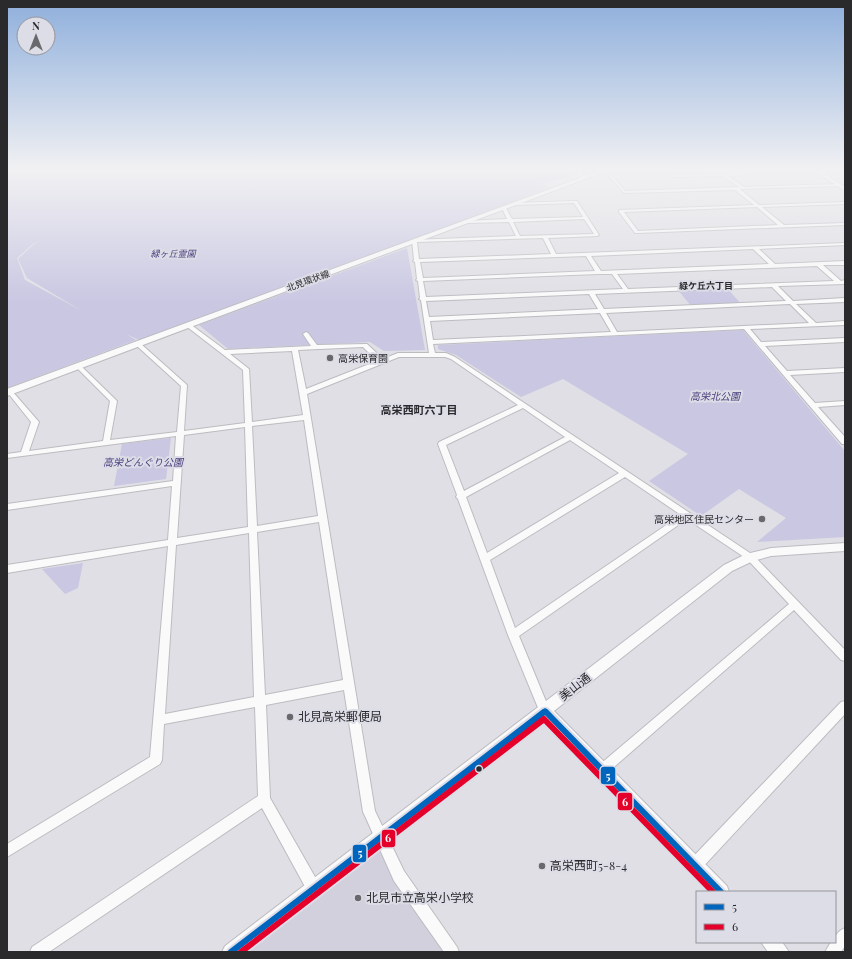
<svg xmlns="http://www.w3.org/2000/svg" width="852" height="959" font-family="'Playfair Display','Noto Sans JP',serif">
	<style>
		.built { fill: #d1d0dc }
		.green { fill: #c9c7e2; fill-rule: evenodd }
		.lines { fill: none; stroke-linecap: round; stroke-linejoin: round }
		.minor-casing { stroke: #bcbcc0; stroke-width: 2 }
		.tertiary-casing { stroke: #bcbcc0; stroke-width: 2 }
		.secondary-casing { stroke: #bcbcc0; stroke-width: 2 }
		.minor { fill: #fafafb; fill-rule: evenodd }
		.tertiary { fill: #fafafb; fill-rule: evenodd }
		.secondary { fill: #fafafb; fill-rule: evenodd }
		.bus-1-far1-casing { stroke: #dddde7; stroke-width: 8 }
		.bus-1-casing { stroke: #dddde7; stroke-width: 10 }
		.bus-2-casing { stroke: #dddde7; stroke-width: 10 }
		.bus-1-far1 { stroke: #0065bd; stroke-width: 5 }
		.bus-1 { stroke: #0065bd; stroke-width: 6 }
		.bus-2 { stroke: #e4002b; stroke-width: 6 }
		.poi-dot { fill: #69696d; stroke: #dddde7; stroke-width: 1.5 }
		.bus-dot { fill: #2a2a2d; stroke: #dddde7; stroke-width: 1.5 }
		.labels { text-anchor: middle; stroke-width: 4; stroke-linejoin: round; paint-order: stroke }
		.far-park-label { font-size: 9px; font-style: italic; fill: #473e7c; stroke: #dddde7 }
		.far-street-label { font-size: 9px; fill: #2a2a2d; stroke: #dddde7 }
		.far-neighbourhood-label { font-size: 9px; font-weight: bold; fill: #2a2a2d; stroke: #dddde7 }
		.poi-label { font-size: 10px; fill: #2a2a2d; stroke: #dddde7; text-anchor: start }
		.park-label { font-size: 10px; font-style: italic; fill: #473e7c; stroke: #dddde7 }
		.neighbourhood-label { font-size: 11px; font-weight: bold; fill: #2a2a2d; stroke: #dddde7 }
		.near-street-label { font-size: 12px; fill: #2a2a2d; stroke: #dddde7 }
		.near-poi-label { font-size: 12px; fill: #2a2a2d; stroke: #dddde7; text-anchor: start }
		.line-badge { stroke: #dddde7; stroke-width: 1.5 }
		.badge-label { font-size: 11px; text-anchor: middle; font-weight: bold; fill: #fff }
	</style>
	<rect width="100%" height="100%" fill="#dfdfe5"/>
	<!-- built -->
	<path class="built" d="M379 837 452 952H231Z"/>
	<!-- green -->
	<g class="green">
		<path d="M7 169H381L386 170 402 169H573L567 171 569 177 540 184 550 187 266 295 139 340 126 334 136 340 7 388ZM42 240 35 243 18 259 27 278 82 311 25 280 17 258 34 243Z"/>
		<path d="M407 248 425 350 384 351 370 342 228 349 199 325Z"/>
		<path d="M726 287 742 305 692 307 677 289Z"/>
		<path d="M743 330 845 451V537L757 542 786 518 739 489 701 516 649 481 688 454 563 379 521 397 456 355 438 349V345Z"/>
		<path d="M171 438 166 479 114 486 122 444Z"/>
		<path d="M83 563 78 588 65 594 42 569Z"/>
	</g>
	<g class="lines">
		<defs>
			<g id="minor">
				<path d="M583 169H588L580 173 586 176V178H584L575 173Z"/>
				<path d="M606 169 625 191 739 187 723 176 671 177 661 169H665L672 175 741 173 737 169H741L746 173V175L728 176 744 187 839 184 841 185 840 186 740 189 759 205 845 202V204L762 207 784 225 845 223V225L637 233H635L619 212V210L754 205 735 190 624 193 605 171ZM757 207 778 225 638 231 624 212Z"/>
				<path d="M575 201H577L599 235 597 236 548 238 556 254 845 243V245L759 249 775 264 845 261V265H823L841 281 845 280V284L778 286 793 301 845 298V302L796 304 816 323 845 321V325L750 329 761 342 845 338V342L765 346 787 371 845 368V372L790 375 815 403 845 401V405L818 407 845 437V444H842L744 329 433 344 435 353H446L455 357 753 555 845 650V661L841 660 794 610 606 774 602 776 598 774 596 770 598 766 789 604 747 559 687 519 519 636 550 711 549 715 545 716 541 715 508 635 458 499 456 497 457 495 438 444 439 442 518 405 451 359 445 357H399L307 394 375 811 404 871 457 947 459 952H444L394 881 365 816 363 812 344 690 266 705 270 798 319 884 321 889 319 894 314 896 309 894 262 808 49 952H30L32 947 258 796 255 707 164 724 162 760 160 764 7 857V844L150 757 168 546 7 573V565L168 540 172 486 7 510V504L173 481 176 436 7 458V454L21 452 31 422 8 393V391H12L39 422 29 451 103 441 110 401 75 366 78 364 80 365 117 401 110 440 177 432 181 386 137 346V344H141L187 385 184 431 245 423 243 370 186 326V324H190L225 350 311 346 303 334 306 332 308 333 317 345 367 344 383 359 398 353H429L421 300 419 299 420 298 418 281 416 280 417 279 415 262 413 261 414 260 412 240 516 236 509 222 465 223 463 222 465 221 507 219 502 208 504 207 506 208 512 219 583 217 574 203 513 205 511 204 513 203ZM584 219 594 234 520 236 513 222ZM543 238 551 254 419 259 417 242ZM753 249 769 264 601 271 591 256ZM586 256 595 271 423 278 420 262ZM817 266 834 281 628 289 617 274ZM598 274H612L623 289 426 297 423 281ZM772 287 786 301 604 309 595 294ZM589 294 598 309 429 317 426 301ZM790 304 809 323 617 332 606 313ZM600 313 611 332 433 340 430 321ZM363 347 377 361 306 389 298 350ZM292 351 303 415 252 422 249 369 230 354ZM523 408 565 437 464 491 446 445ZM304 420 318 516 257 526 252 426ZM245 427 248 527 177 538 184 435ZM570 440 619 473 487 553 466 497ZM625 477 681 515 515 628 490 560ZM319 522 343 680 265 695 257 532ZM249 533 254 697 165 714 176 545Z"/>
				<path d="M845 701V714L700 870 695 871 690 870 689 865 690 860 841 702Z"/>
				<path d="M845 928V946L841 952H825L831 942H835C835 935 838 931 845 928Z"/>
			</g>
			<g id="tertiary">
				<path d="M812 169H817L845 187V191Z"/>
				<path d="M845 543V551L771 556 753 561 732 571 554 711 727 886 729 892H709L544 719 245 952H222L225 946 724 565 746 554 771 548Z"/>
				<path d="M761 942H782L789 952H768Z"/>
			</g>
			<path id="secondary" d="M604 169H612L7 396V389Z"/>
		</defs>
		<!-- minor casing -->
		<use href="#minor" class="minor-casing"/>
		<!-- tertiary casing -->
		<use href="#tertiary" class="tertiary-casing"/>
		<!-- secondary casing -->
		<use href="#secondary" class="secondary-casing"/>
		<!-- minor -->
		<use href="#minor" class="minor"/>
		<!-- tertiary -->
		<use href="#tertiary" class="tertiary"/>
		<!-- secondary -->
		<use href="#secondary" class="secondary"/>
		<defs>
			<path id="bus-1-far1" d="M543 713 545 711 547 713"/>
			<g id="bus-1">
				<path d="M546 712 721 892"/>
				<path d="M231 952 544 712"/>
			</g>
			<path id="bus-2" d="M241 952 544 719 713 892"/>
		</defs>
		<!-- bus-1-far1 casing -->
		<use href="#bus-1-far1" class="bus-1-far1-casing"/>
		<!-- bus-1 casing -->
		<use href="#bus-1" class="bus-1-casing"/>
		<!-- bus-2 casing -->
		<use href="#bus-2" class="bus-2-casing"/>
		<!-- bus-1-far1 -->
		<use href="#bus-1-far1" class="bus-1-far1"/>
		<!-- bus-1 -->
		<use href="#bus-1" class="bus-1"/>
		<!-- bus-2 -->
		<use href="#bus-2" class="bus-2"/>
	</g>
	<!-- sky -->
	<linearGradient id="sky" x2="0" y2="1"><stop stop-color="#8fafdc"/><stop offset="0.56" stop-color="#f1f1f3"/><stop offset="1" stop-color="#f1f1f3" stop-opacity="0"/></linearGradient>
	<rect width="852" height="303" fill="url(#sky)"/>
	<!-- markers -->
	<g class="poi-dot">
		<circle cx="330" cy="358" r="4"/>
		<circle cx="762" cy="519" r="4"/>
		<circle cx="290" cy="717" r="4"/>
		<circle cx="542" cy="866" r="4"/>
		<circle cx="358" cy="898" r="4"/>
	</g>
	<circle class="bus-dot" cx="479" cy="769" r="3.5"/>
	<g class="labels">
		<!-- far-park labels -->
		<g class="far-park-label">
			<text x="173" y="257">緑ヶ丘霊園</text>
		</g>
		<!-- far-street labels -->
		<g class="far-street-label">
			<text transform="translate(308 281) rotate(-20)" y="3">北見環状線</text>
		</g>
		<!-- far-neighbourhood labels -->
		<g class="far-neighbourhood-label">
			<text x="706" y="289">緑ケ丘六丁目</text>
		</g>
		<!-- poi labels -->
		<g class="poi-label">
			<text x="338" y="362">高栄保育園</text>
			<text x="754" y="523" text-anchor="end">高栄地区住民センター</text>
		</g>
		<!-- park labels -->
		<g class="park-label">
			<text x="715" y="400">高栄北公園</text>
			<text x="143" y="466">高栄どんぐり公園</text>
		</g>
		<!-- neighbourhood labels -->
		<g class="neighbourhood-label">
			<text x="419" y="414">高栄西町六丁目</text>
		</g>
		<!-- near-street labels -->
		<g class="near-street-label">
			<text transform="translate(575 687) rotate(-38)" y="4">美山通</text>
		</g>
		<!-- near-poi labels -->
		<g class="near-poi-label">
			<text x="298" y="721">北見高栄郵便局</text>
			<text x="550" y="870">高栄西町5-8-4</text>
			<text x="366" y="902">北見市立高栄小学校</text>
		</g>
	</g>
	<g class="line-badge">
		<rect x="600" y="766" width="16" height="19" rx="4" fill="#0065bd"/>
		<rect x="617" y="792" width="16" height="19" rx="4" fill="#e4002b"/>
		<rect x="381" y="829" width="15" height="19" rx="4" fill="#e4002b"/>
		<rect x="352" y="844" width="15" height="19" rx="4" fill="#0065bd"/>
	</g>
	<g class="badge-label">
		<text x="608" y="780">5</text>
		<text x="625" y="806">6</text>
		<text x="388" y="842">6</text>
		<text x="360" y="857">5</text>
	</g>
	<!-- border -->
	<rect width="852" height="959" fill="none" stroke="#2a2a2d" stroke-width="16"/>
	<!-- legend -->
	<rect x="696" y="891" width="140" height="52" fill="#dddde7" stroke="#95959d"/>
	<rect x="704" y="904" width="20" height="6" fill="#0065bd" stroke="#95959d"/>
	<text x="732" y="911" font-size="12" fill="#2a2a2d">5</text>
	<rect x="704" y="924" width="20" height="6" fill="#e4002b" stroke="#95959d"/>
	<text x="732" y="931" font-size="12" fill="#2a2a2d">6</text>
	<!-- north arrow -->
	<g transform="translate(36 36)"><circle r="19" fill="#dddde7" stroke="#95959d"/>
	<path d="M0-3L7 15L0 10L-7 15Z" fill="#69696d"/>
	<text y="-6" font-size="11" font-weight="bold" text-anchor="middle" fill="#2a2a2d">N</text>
	</g>
</svg>
